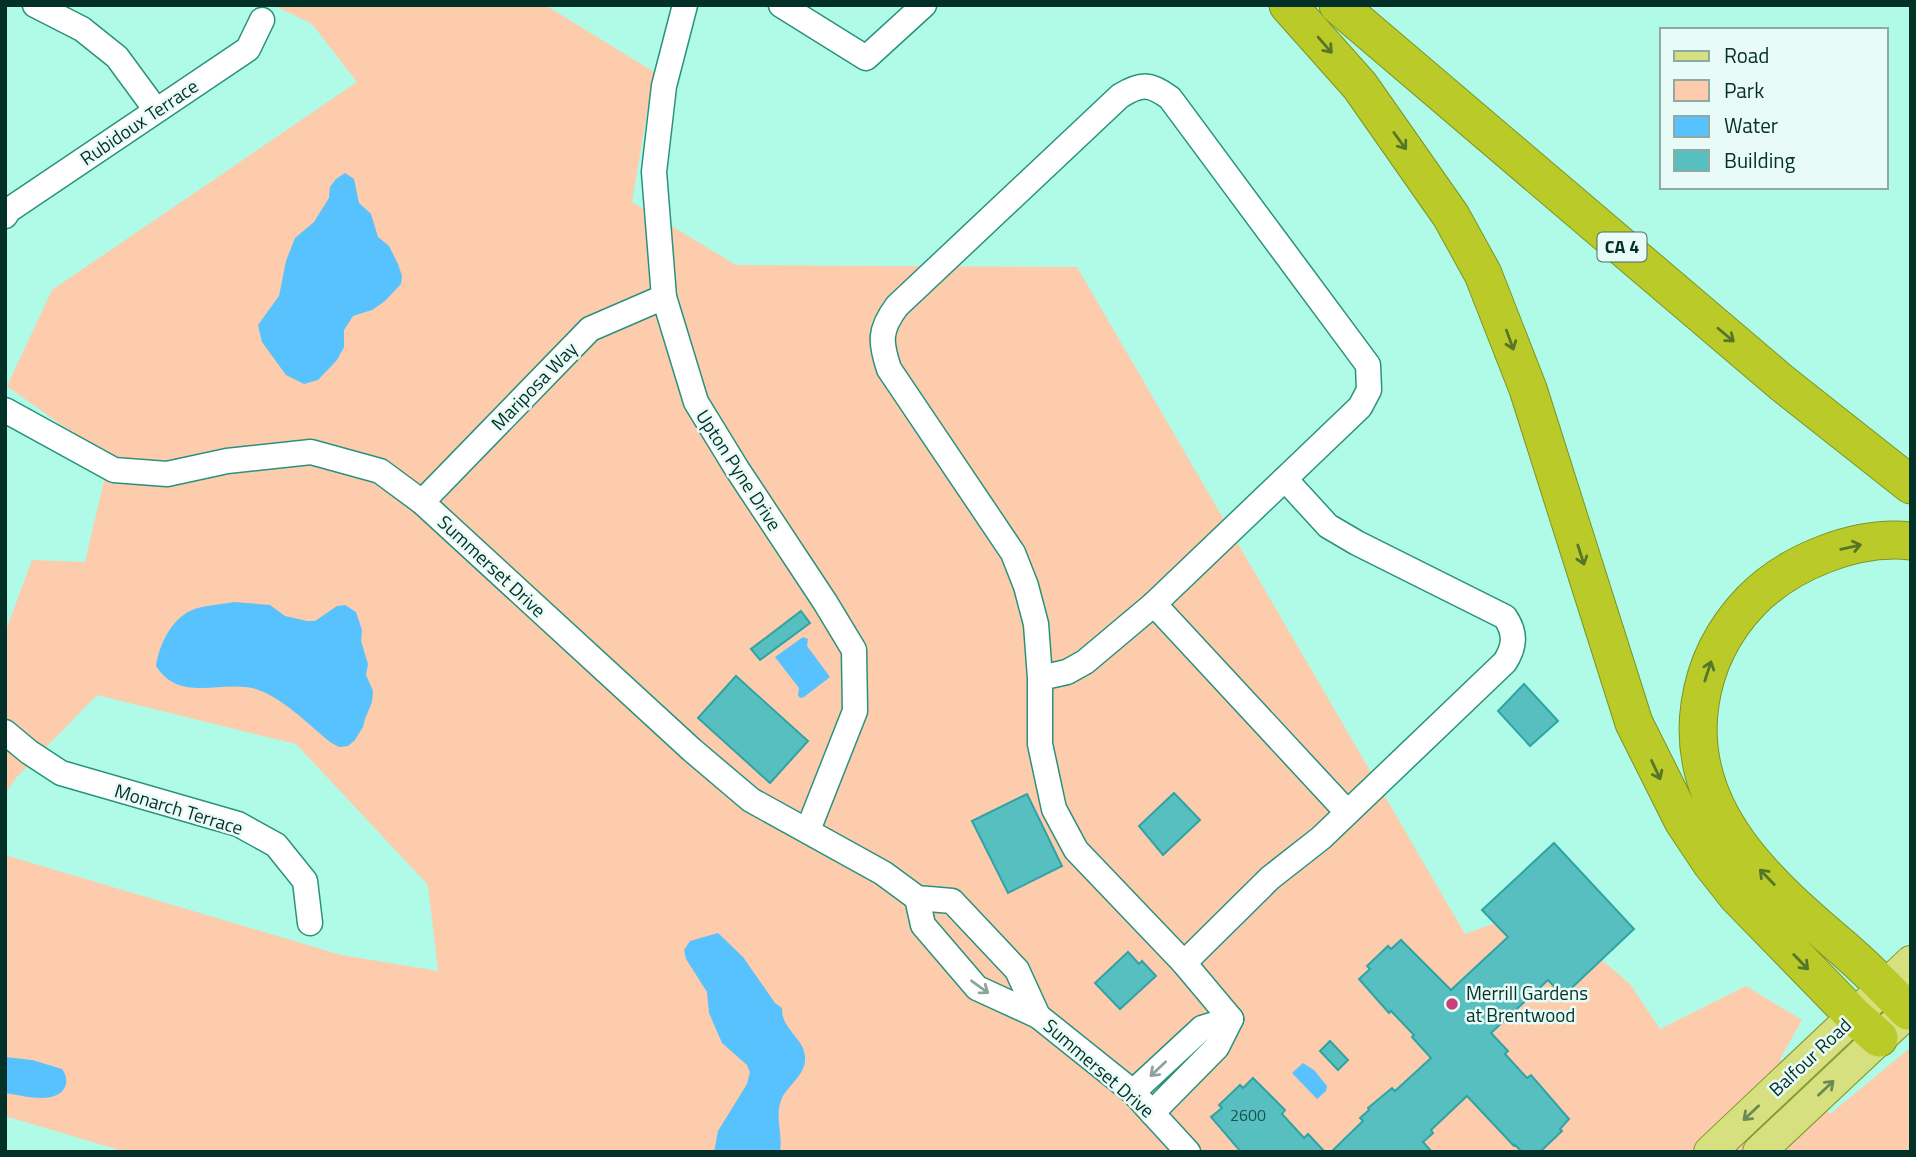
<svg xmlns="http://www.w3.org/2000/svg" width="1916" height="1157" font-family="'Titillium Web',sans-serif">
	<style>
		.green { fill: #fcccac }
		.water { fill: #57c2fd }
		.building { fill: #57bfc0; stroke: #30a3a4; stroke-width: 2 }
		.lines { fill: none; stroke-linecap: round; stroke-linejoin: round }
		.minor-casing { stroke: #29927c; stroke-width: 27 }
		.major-casing { stroke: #7a9528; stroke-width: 34 }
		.highway-casing { stroke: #7a9528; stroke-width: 39 }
		.minor { stroke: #fff; stroke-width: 24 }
		.major { stroke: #d6e07f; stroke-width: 32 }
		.highway { stroke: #bacb29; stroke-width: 37 }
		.oneway { stroke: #557628 }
		.oneway2 { stroke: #8ea29e }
		.oneway3 { stroke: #6c8853 }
		.poi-dot { fill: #c7407e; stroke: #e9fbf6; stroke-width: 2.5 }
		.labels { text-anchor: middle; stroke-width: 5; stroke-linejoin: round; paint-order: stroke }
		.number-label { font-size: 16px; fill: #18544d }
		.shield { fill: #e9fbf6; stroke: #486d65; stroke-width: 2 }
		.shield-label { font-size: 18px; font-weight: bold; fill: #033027 }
		.street-label { font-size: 19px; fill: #033027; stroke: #e9fbf6 }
		.poi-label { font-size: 19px; fill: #033027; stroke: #e9fbf6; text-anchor: start }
	</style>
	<rect width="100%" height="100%" fill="#b0fbe7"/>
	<!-- green -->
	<path class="green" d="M273 5H545L654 72 632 202 736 265 1077 267 1465 934 1540 907 1630 984 1660 1029 1746 986 1802 1020 1780 1059 1830 1114 1911 1047V1152H126L5 1116V855L341 955 438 971 428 885 296 744 97 695 16 778 5 794V633L32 560 85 562 110 455 63 426 7 386 52 290 357 82 312 24Z"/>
	<!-- water -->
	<g class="water">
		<path d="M345 173 354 179 359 203 371 214 378 237 389 246 398 264 402 276 401 284 385 301 372 310 353 316 344 330V347L337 360 318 380 304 384 286 375 262 342 258 325 279 296 286 261 295 238 314 222 329 198 330 187 336 179Z"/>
		<path d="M234 602 270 605 285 616 307 621H315L337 606 345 605 356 612 362 630 361 641 368 664 366 675 373 691 372 702 365 719 363 727 355 740 348 746 339 747 330 742C308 724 283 698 256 689 222 679 180 704 156 666 159 646 170 621 190 611 202 605 220 605 234 602Z"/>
		<path d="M803 637 808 639 807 646 830 677 804 697 800 698 798 695 799 688 775 657Z"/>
		<path d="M718 933 743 957 775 1003 782 1008C781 1029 803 1037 805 1056 807 1074 789 1084 782 1098 774 1116 783 1133 780 1152H714L718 1131 747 1084 750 1072 747 1065 722 1043 709 1013 707 992 686 959 684 950 690 941Z"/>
		<path d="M5 1057 32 1060 62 1069C65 1073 67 1078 66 1084 60 1107 21 1095 5 1093Z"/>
		<path d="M1303 1063 1314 1070 1327 1086 1326 1091 1317 1099 1292 1073Z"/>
	</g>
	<!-- building -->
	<g class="building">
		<path d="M801 611 810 623 760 660 751 649Z"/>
		<path d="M736 676 808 741 770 783 698 718Z"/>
		<path d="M1524 684 1558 721 1530 746 1498 711Z"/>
		<path d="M1174 793 1200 820 1163 855 1139 826Z"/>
		<path d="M1027 794 1062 866 1008 893 972 821Z"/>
		<path d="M1554 843 1634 929 1563 996 1548 980 1491 1033 1508 1051 1505 1054 1527 1078 1531 1075 1569 1119 1560 1129 1562 1131 1540 1152H1522L1515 1145 1514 1146 1467 1096 1431 1130 1433 1133 1423 1142 1432 1152H1331L1363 1121 1360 1118 1369 1110 1368 1108 1392 1088 1395 1091 1431 1058 1412 1037 1414 1035 1391 1011 1389 1013 1359 979 1370 969 1367 966 1388 946 1391 949 1401 940 1451 990 1508 937 1482 910Z"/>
		<path d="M1128 952 1139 964 1142 961 1156 976 1120 1009 1095 983Z"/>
		<path d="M1330 1041 1348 1060 1338 1070 1320 1051Z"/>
		<path d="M1253 1078 1285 1110 1282 1114 1304 1138 1308 1134 1325 1152H1241L1211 1117 1222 1108 1219 1105 1240 1085 1243 1088Z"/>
	</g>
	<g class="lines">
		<defs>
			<g id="minor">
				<path d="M35 5 82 29 117 57 156 110"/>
				<path d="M685 5 664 86 654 172 664 297 696 402 737 469 825 602 854 650 855 711 808 830"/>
				<path d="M781 5 866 58 924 5"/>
				<path d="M5 216 9 210 248 49 262 20"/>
				<path d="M5 410 114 470 167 474 227 461 311 452 380 471 422 502 692 750 751 800 883 873 917 898 952 901 1017 970 1038 1016"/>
				<path d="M422 502 590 329 664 297"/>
				<path d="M1154 604 1347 812"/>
				<path d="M1040 678 1067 672 1085 662 1154 604 1360 407 1369 390 1368 365 1170 98C1150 83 1141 83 1120 96L897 306C879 330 880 342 889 369L1013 553 1026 586 1036 624 1040 678V744L1054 809 1076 850 1184 963 1231 1019"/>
				<path d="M5 732 29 752 61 773 238 824 276 845 305 881 310 923"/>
				<path d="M917 898 923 925 977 988 1038 1016 1133 1092 1188 1152"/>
				<path d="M1184 963 1270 878 1321 838 1505 662C1515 646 1516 633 1505 617L1357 543 1328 526 1285 479"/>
				<path d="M1133 1092 1202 1028 1231 1019 1217 1047 1152 1113"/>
			</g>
			<g id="major">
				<path d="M1710 1152 1911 962"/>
				<path d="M1759 1152 1911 1009"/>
			</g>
			<g id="highway">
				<path d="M1288 5 1360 86 1451 216 1483 274 1528 389 1634 723 1683 821 1711 863 1737 896 1854 1016 1879 1038"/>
				<path d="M1338 5 1782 383 1911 485"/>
				<path d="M1908 1011C1887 989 1866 968 1843 948 1769 885 1684 812 1700 704 1706 663 1723 630 1751 601 1789 562 1856 535 1911 541"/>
			</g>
		</defs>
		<!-- minor casing -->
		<use href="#minor" class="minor-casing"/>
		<!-- major casing -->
		<use href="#major" class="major-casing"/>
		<!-- highway casing -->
		<use href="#highway" class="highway-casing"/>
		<!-- minor -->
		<use href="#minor" class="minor"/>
		<!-- major -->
		<use href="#major" class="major"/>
		<!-- highway -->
		<use href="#highway" class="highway"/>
	</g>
	<!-- one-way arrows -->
	<defs><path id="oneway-shaft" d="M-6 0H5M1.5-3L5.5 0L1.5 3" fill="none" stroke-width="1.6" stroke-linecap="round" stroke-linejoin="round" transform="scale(1.75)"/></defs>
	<g class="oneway">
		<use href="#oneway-shaft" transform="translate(1325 45) rotate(49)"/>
		<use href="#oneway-shaft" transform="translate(1400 141) rotate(54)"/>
		<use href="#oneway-shaft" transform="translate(1726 335) rotate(40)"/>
		<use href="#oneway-shaft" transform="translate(1510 340) rotate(70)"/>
		<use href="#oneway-shaft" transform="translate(1851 547) rotate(-13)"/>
		<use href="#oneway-shaft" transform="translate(1581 555) rotate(72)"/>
		<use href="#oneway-shaft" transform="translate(1708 671) rotate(-72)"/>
		<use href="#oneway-shaft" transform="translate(1656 770) rotate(65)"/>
		<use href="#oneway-shaft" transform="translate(1767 877) rotate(-134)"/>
		<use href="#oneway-shaft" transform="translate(1801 962) rotate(46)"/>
	</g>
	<g class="oneway2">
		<use href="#oneway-shaft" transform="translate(980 987) rotate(36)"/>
		<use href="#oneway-shaft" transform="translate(1158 1069) rotate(137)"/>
	</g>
	<g class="oneway3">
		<use href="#oneway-shaft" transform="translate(1826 1088) rotate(-43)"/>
		<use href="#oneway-shaft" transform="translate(1751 1113) rotate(137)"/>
	</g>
	<!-- markers -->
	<circle class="poi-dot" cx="1452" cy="1004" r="7"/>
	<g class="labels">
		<!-- number labels -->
		<g class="number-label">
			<text x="1248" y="1121">2600</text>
		</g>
		<!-- shield labels -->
		<rect class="shield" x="1597.5" y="232.5" width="49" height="29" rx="5"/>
		<g class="shield-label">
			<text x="1622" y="253">CA 4</text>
		</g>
		<!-- street labels -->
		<g class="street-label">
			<text transform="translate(139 122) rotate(-34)" y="7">Rubidoux Terrace</text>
			<text transform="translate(534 386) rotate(-46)" y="7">Mariposa Way</text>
			<text transform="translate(739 470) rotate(57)" y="7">Upton Pyne Drive</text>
			<text transform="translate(492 566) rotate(43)" y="7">Summerset Drive</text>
			<text transform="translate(179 809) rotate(17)" y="7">Monarch Terrace</text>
			<text transform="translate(1810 1057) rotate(-43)" y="7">Balfour Road</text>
			<text transform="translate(1099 1068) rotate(41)" y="7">Summerset Drive</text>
		</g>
		<!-- poi labels -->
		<g class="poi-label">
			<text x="1466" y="1000">Merrill Gardens<tspan x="1466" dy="22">at Brentwood</tspan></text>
		</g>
	</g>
	<!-- border -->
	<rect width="1916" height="1157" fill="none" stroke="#033027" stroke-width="14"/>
	<!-- legend -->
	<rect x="1660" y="28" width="228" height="161" fill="#e9fbf6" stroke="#8daaa3" stroke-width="2"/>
	<rect x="1674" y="51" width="35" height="10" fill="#d6e07f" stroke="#8daaa3" stroke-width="2"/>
	<text x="1724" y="63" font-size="21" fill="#033027">Road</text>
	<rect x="1674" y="80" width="35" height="21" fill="#fcccac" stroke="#8daaa3" stroke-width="2"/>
	<text x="1724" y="98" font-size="21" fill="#033027">Park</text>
	<rect x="1674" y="116" width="35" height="21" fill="#57c2fd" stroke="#8daaa3" stroke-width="2"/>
	<text x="1724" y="133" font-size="21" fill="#033027">Water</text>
	<rect x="1674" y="150" width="35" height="21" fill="#57bfc0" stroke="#8daaa3" stroke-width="2"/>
	<text x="1724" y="168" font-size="21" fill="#033027">Building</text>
</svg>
